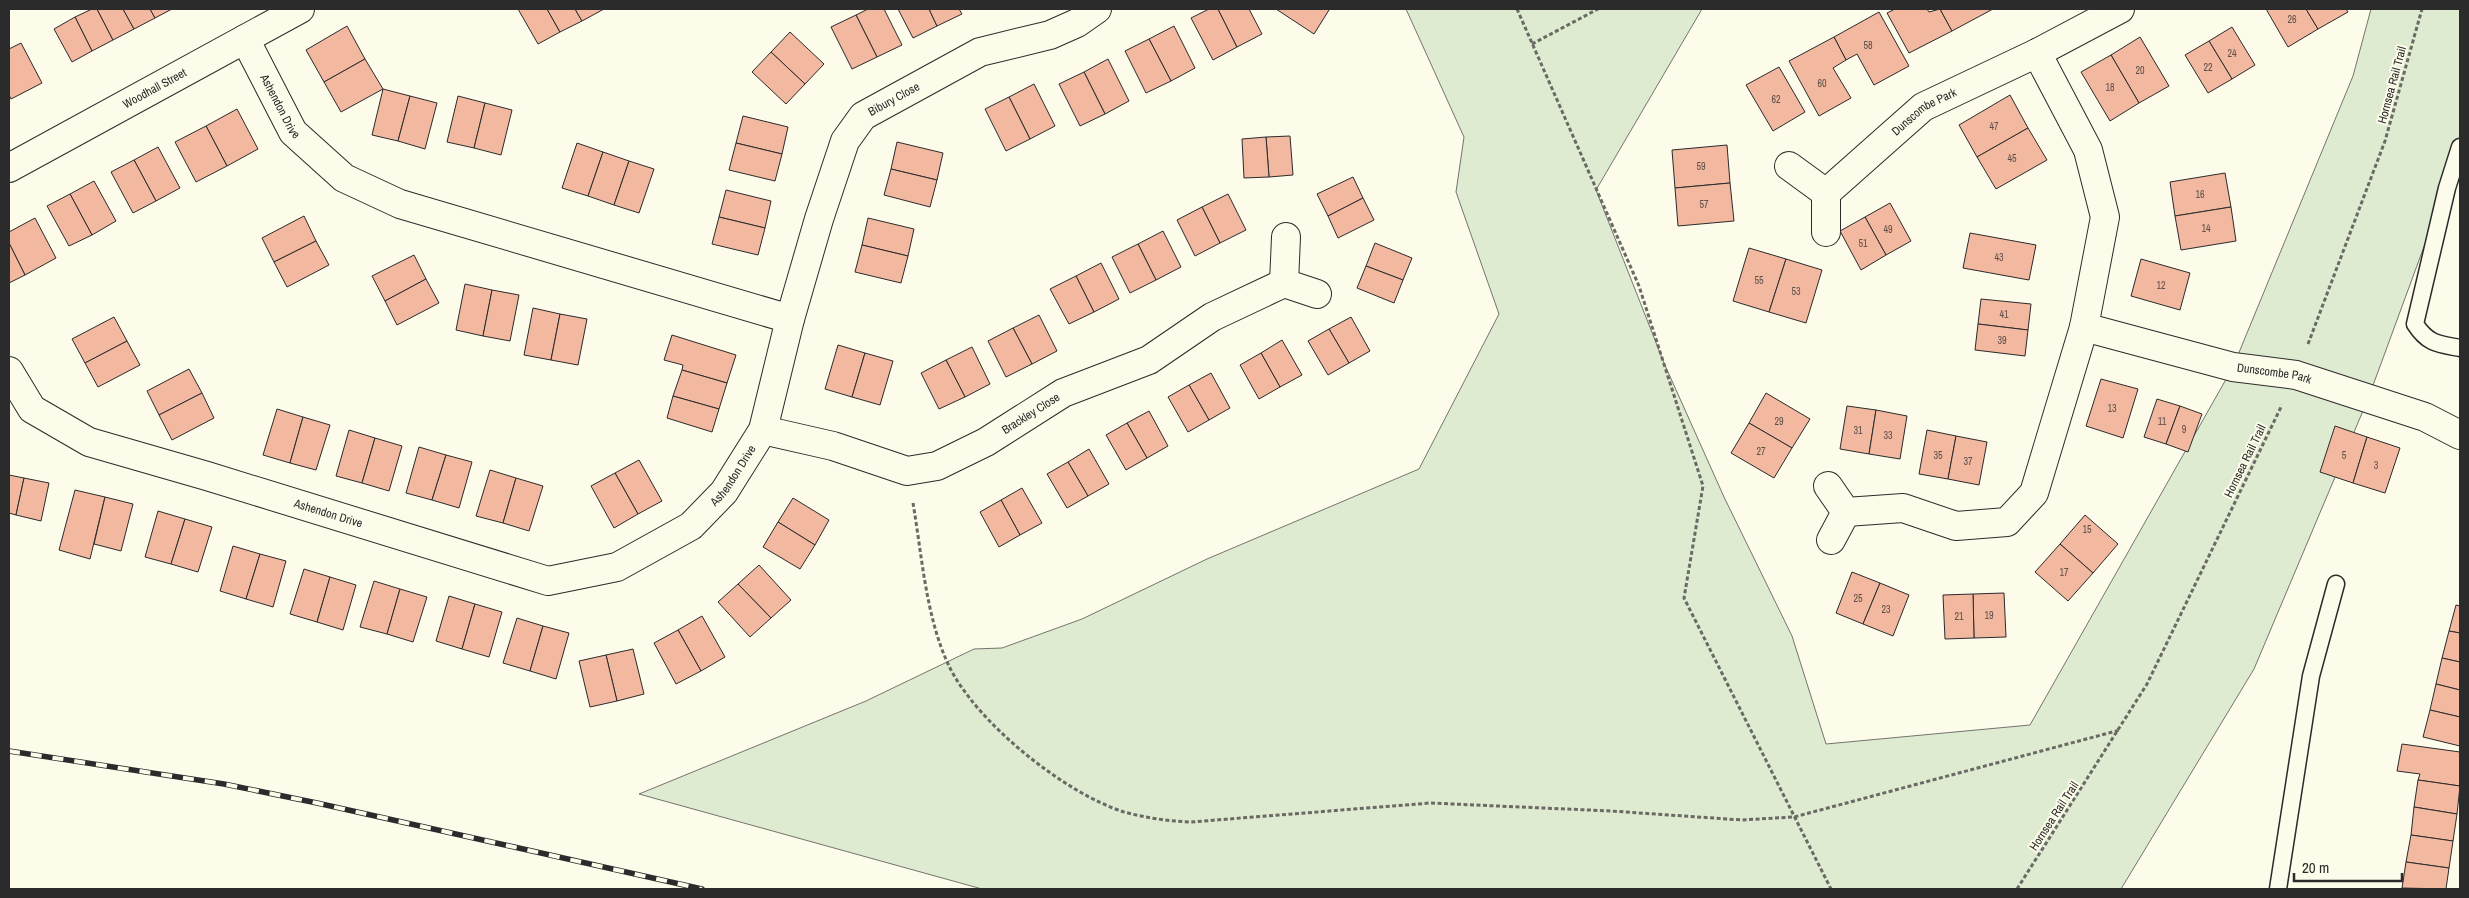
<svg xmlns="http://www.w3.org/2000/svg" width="2469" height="898" font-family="'Archivo Narrow',sans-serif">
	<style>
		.green { fill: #deebd1; stroke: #74746e }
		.building { fill: #f2b8a0; stroke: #2b2b2b }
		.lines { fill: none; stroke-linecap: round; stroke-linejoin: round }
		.lane-casing { stroke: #2b2b2b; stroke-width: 19 }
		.street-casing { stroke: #2b2b2b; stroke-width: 30 }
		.path { stroke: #6a6964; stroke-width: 3; stroke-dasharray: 4 2.5; stroke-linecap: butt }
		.lane { stroke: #fdfbea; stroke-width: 16 }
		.street { stroke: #fdfbea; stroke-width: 28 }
		.rail-casing { stroke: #2b2b2b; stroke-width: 5.5 }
		.rail { stroke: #fdfbea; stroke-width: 4; stroke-dasharray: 11; stroke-linecap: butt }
		.labels { text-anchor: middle; stroke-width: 4; stroke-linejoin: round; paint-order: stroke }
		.number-label { font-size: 10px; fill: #5d4e48 }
		.street-label { font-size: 12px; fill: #2b2b2b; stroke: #fdfbea }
	</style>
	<rect width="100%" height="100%" fill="#fdfbea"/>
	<!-- green -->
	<path class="green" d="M1406 9H1702L1596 190 1664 363 1724 497 1792 636 1826 744 2030 725 2233 367 2353 76 2371 9H2460V141L2458 154 2368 399 2254 669 2121 889H982L639 794 866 701 974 649 1002 648 1082 619 1207 559 1419 469 1499 314 1456 192 1464 137Z"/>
	<!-- building -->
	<g class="building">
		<path d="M92 9H97L113 40 92 51 75 17Z"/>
		<path d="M97 9H123L134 29 113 40Z"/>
		<path d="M123 9H150L155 18 134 29Z"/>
		<path d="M150 9H172L155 18Z"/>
		<path d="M518 9H547L560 32 538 44Z"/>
		<path d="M547 9H575L582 21 560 32Z"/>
		<path d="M575 9H604L582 21Z"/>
		<path d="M868 9H884L902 45 877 57 856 15Z"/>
		<path d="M898 9H929L937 26 913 38Z"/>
		<path d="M929 9H959L962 14 937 26Z"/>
		<path d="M1209 9H1218L1237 47 1213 60 1191 18Z"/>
		<path d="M1218 9H1249L1262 34 1237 47Z"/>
		<path d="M1276 9H1326L1329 10 1314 34Z"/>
		<path d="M1895 9H1927L1929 12 1940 9 1952 31 1909 53 1887 13Z"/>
		<path d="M1940 9H1993L1952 31Z"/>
		<path d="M2266 9H2306L2318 29 2288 47Z"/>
		<path d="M2306 9H2346L2348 12 2318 29Z"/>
		<path d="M1879 12 1909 66 1874 85 1857 54 1846 60 1834 37Z"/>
		<path d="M856 15 877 57 852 69 831 27Z"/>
		<path d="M75 17 92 51 72 62 54 29Z"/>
		<path d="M347 26 365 59 324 82 306 50Z"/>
		<path d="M1174 26 1195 68 1171 81 1149 39Z"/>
		<path d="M2232 27 2255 65 2232 79 2209 41Z"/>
		<path d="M790 32 824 64 805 84 771 52Z"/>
		<path d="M1834 37 1846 60 1833 68 1851 98 1819 116 1789 61Z"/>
		<path d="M2140 37 2169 86 2139 103 2111 55Z"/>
		<path d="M1149 39 1171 81 1146 93 1125 51Z"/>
		<path d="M2209 41 2232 79 2208 93 2185 55Z"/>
		<path d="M21 43 42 83 11 99 9 95V49Z"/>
		<path d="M771 52 805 84 786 104 752 72Z"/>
		<path d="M2111 55 2139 103 2110 121 2081 72Z"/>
		<path d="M365 59 383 89 341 112 324 82Z"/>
		<path d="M1108 59 1129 101 1105 114 1084 72Z"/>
		<path d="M1779 67 1805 112 1773 131 1746 85Z"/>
		<path d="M1084 72 1105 114 1080 126 1059 84Z"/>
		<path d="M1034 84 1055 126 1030 139 1009 97Z"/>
		<path d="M383 89 410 96 398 141 372 135Z"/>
		<path d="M2010 95 2028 128 1977 157 1959 125Z"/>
		<path d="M410 96 437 103 425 149 398 141Z"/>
		<path d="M458 96 485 103 474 148 447 142Z"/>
		<path d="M1009 97 1030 139 1006 151 985 109Z"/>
		<path d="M485 103 512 110 501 155 474 148Z"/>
		<path d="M237 109 258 149 227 166 206 126Z"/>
		<path d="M743 116 788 127 782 154 736 143Z"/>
		<path d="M206 126 227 166 196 182 175 142Z"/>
		<path d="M2028 128 2047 160 1996 189 1977 157Z"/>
		<path d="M1290 136 1293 175 1269 177 1266 137Z"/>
		<path d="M1266 137 1269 177 1244 178 1242 139Z"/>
		<path d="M897 142 943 153 937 180 891 169Z"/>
		<path d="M577 143 603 152 588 196 562 188Z"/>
		<path d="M736 143 782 154 775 181 729 170Z"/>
		<path d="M1727 145 1730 183 1675 188 1672 150Z"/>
		<path d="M158 147 180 188 156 201 134 160Z"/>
		<path d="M603 152 629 161 614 205 588 196Z"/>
		<path d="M134 160 156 201 133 213 111 172Z"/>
		<path d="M629 161 654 169 639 213 614 205Z"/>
		<path d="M891 169 937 180 930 207 884 195Z"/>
		<path d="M2225 173 2231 207 2175 216 2170 182Z"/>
		<path d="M1353 177 1363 198 1328 216 1317 194Z"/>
		<path d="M94 181 116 221 92 235 70 194Z"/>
		<path d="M1730 183 1734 221 1678 226 1675 188Z"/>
		<path d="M726 190 771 201 765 228 719 217Z"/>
		<path d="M70 194 92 235 69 246 47 206Z"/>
		<path d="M1228 194 1246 230 1220 243 1202 207Z"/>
		<path d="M1363 198 1374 220 1338 238 1328 216Z"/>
		<path d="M1890 203 1911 241 1886 255 1865 217Z"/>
		<path d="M1202 207 1220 243 1195 256 1177 220Z"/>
		<path d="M2231 207 2236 241 2181 250 2175 216Z"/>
		<path d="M304 216 316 241 274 262 262 238Z"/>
		<path d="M719 217 765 228 758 255 712 244Z"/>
		<path d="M1865 217 1886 255 1861 270 1840 231Z"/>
		<path d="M35 218 56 258 25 275 9 243V232Z"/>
		<path d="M868 218 914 229 908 256 862 245Z"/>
		<path d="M1163 231 1181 267 1156 280 1138 244Z"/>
		<path d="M1970 233 2036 245 2029 280 1963 268Z"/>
		<path d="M316 241 329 265 287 287 274 262Z"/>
		<path d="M9 243 25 275 9 283Z"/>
		<path d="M1375 243 1412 258 1403 280 1366 266Z"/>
		<path d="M1138 244 1156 280 1130 293 1112 257Z"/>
		<path d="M862 245 908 256 901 283 855 272Z"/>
		<path d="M1749 248 1786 259 1769 312 1733 301Z"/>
		<path d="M414 255 426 279 385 301 372 276Z"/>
		<path d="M1786 259 1822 270 1806 323 1769 312Z"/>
		<path d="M2141 259 2190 273 2180 310 2131 296Z"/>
		<path d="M1101 263 1119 299 1094 312 1076 276Z"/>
		<path d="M1366 266 1403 280 1394 303 1357 288Z"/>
		<path d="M1076 276 1094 312 1069 324 1050 289Z"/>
		<path d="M426 279 439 303 397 325 385 301Z"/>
		<path d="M465 284 492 290 483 336 456 330Z"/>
		<path d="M492 290 519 295 510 341 483 336Z"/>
		<path d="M1981 299 2031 304 2028 330 1978 324Z"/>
		<path d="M533 308 560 314 551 360 524 355Z"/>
		<path d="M560 314 587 319 578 365 551 360Z"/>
		<path d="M1039 315 1057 351 1032 364 1013 328Z"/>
		<path d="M114 317 127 341 85 363 72 339Z"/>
		<path d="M1351 317 1370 351 1349 363 1329 329Z"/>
		<path d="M1978 324 2028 330 2025 356 1975 350Z"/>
		<path d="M1013 328 1032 364 1006 377 988 341Z"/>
		<path d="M1329 329 1349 363 1328 375 1308 341Z"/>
		<path d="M672 335 736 355 727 383 682 370 683 365 664 360Z"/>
		<path d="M1282 340 1302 375 1280 387 1261 353Z"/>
		<path d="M127 341 140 365 98 387 85 363Z"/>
		<path d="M838 345 865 353 852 397 825 389Z"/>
		<path d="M972 347 990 384 965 397 946 360Z"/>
		<path d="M865 353 893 361 880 405 852 397Z"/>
		<path d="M1261 353 1280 387 1259 399 1240 365Z"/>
		<path d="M946 360 965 397 939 409 921 373Z"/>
		<path d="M189 369 202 393 159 415 147 391Z"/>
		<path d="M682 370 727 383 719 409 673 396Z"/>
		<path d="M1211 373 1230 408 1209 420 1189 385Z"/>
		<path d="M2101 379 2138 389 2123 438 2086 426Z"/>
		<path d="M1189 385 1209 420 1188 432 1168 397Z"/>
		<path d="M202 393 214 418 172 440 159 415Z"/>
		<path d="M1766 393 1810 419 1792 448 1749 423Z"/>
		<path d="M673 396 719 409 712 432 667 418Z"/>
		<path d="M2157 399 2180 406 2166 444 2144 437Z"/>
		<path d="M1847 406 1876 410 1869 454 1840 449Z"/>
		<path d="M2180 406 2202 414 2188 452 2166 444Z"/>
		<path d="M277 409 303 417 290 463 263 455Z"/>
		<path d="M1876 410 1907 416 1900 459 1869 454Z"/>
		<path d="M1149 411 1168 446 1147 458 1127 423Z"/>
		<path d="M303 417 330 425 316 470 290 463Z"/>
		<path d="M1127 423 1147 458 1126 470 1106 435Z"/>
		<path d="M1749 423 1792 448 1774 478 1731 453Z"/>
		<path d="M2335 426 2367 437 2353 483 2320 472Z"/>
		<path d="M349 430 375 438 362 483 336 476Z"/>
		<path d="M1927 430 1956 436 1948 479 1919 474Z"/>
		<path d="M1956 436 1987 442 1979 485 1948 479Z"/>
		<path d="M2367 437 2400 448 2385 493 2353 483Z"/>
		<path d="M375 438 402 446 389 491 362 483Z"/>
		<path d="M419 447 446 455 432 500 406 493Z"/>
		<path d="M1089 449 1109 484 1088 496 1068 462Z"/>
		<path d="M446 455 472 462 459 508 432 500Z"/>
		<path d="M639 460 662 501 638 514 615 473Z"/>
		<path d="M1068 462 1088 496 1067 508 1047 474Z"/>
		<path d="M490 470 516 478 503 523 476 516Z"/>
		<path d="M615 473 638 514 614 528 591 486Z"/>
		<path d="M9 475 24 478 16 515 9 513Z"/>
		<path d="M24 478 49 483 41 521 16 515Z"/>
		<path d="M516 478 543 486 529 531 503 523Z"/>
		<path d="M1022 488 1042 523 1020 535 1001 500Z"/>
		<path d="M75 490 105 497 90 559 59 550Z"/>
		<path d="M105 497 133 504 121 551 94 544Z"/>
		<path d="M793 498 829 520 815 545 778 522Z"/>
		<path d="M1001 500 1020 535 999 547 980 512Z"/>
		<path d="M158 511 185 519 171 564 145 557Z"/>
		<path d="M2085 515 2118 544 2093 573 2060 544Z"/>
		<path d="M185 519 212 527 198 572 171 564Z"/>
		<path d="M778 522 815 545 800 569 763 547Z"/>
		<path d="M2060 544 2093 573 2068 601 2035 572Z"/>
		<path d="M233 546 260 554 246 599 220 591Z"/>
		<path d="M260 554 286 561 273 607 246 599Z"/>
		<path d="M759 565 791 600 771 618 738 584Z"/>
		<path d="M304 569 330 577 317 622 290 614Z"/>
		<path d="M1852 572 1880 583 1863 624 1836 613Z"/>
		<path d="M330 577 356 585 343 630 317 622Z"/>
		<path d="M374 581 400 589 387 634 360 627Z"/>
		<path d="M1880 583 1909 595 1893 636 1863 624Z"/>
		<path d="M738 584 771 618 750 637 718 602Z"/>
		<path d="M400 589 427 597 413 642 387 634Z"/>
		<path d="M2004 593 2006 637 1974 638 1973 594Z"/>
		<path d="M1973 594 1974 638 1945 639 1943 595Z"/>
		<path d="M449 596 475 604 462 649 436 641Z"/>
		<path d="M475 604 502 612 489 657 462 649Z"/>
		<path d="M2456 605 2460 606V633L2449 631Z"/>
		<path d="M702 616 725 657 701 671 678 630Z"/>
		<path d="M517 618 543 626 530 671 503 663Z"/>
		<path d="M543 626 569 633 556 679 530 671Z"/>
		<path d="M678 630 701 671 676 684 654 643Z"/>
		<path d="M2449 631 2460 633V662L2442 658Z"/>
		<path d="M633 649 644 694 617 701 606 655Z"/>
		<path d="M606 655 617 701 590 707 579 661Z"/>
		<path d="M2442 658 2460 662V690L2436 684Z"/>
		<path d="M2436 684 2460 690V717L2430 710Z"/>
		<path d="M2430 710 2460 717V746L2423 737Z"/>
		<path d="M2402 744 2460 752V786L2418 780 2420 774 2397 771Z"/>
		<path d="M2418 780 2460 786 2457 814 2414 807Z"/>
		<path d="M2414 807 2457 814 2453 841 2411 835Z"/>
		<path d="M2411 835 2453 841 2449 868 2406 862Z"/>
		<path d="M2406 862 2449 868 2446 889 2402 888Z"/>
	</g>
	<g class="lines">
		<defs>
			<g id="lane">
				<path d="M2460 147 2447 188 2415 324C2428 344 2438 344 2460 348"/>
				<path d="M2278 889 2311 676 2336 584"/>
			</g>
			<g id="street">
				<path id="s1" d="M245 39 293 132 344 178 400 204 790 319"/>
				<path d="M1789 166 1826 193V232"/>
				<path id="s2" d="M9 168 300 9"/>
				<path id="s3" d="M1826 193 1923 107 2037 53 2120 9"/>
				<path d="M1286 237 1284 283 1317 294"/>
				<path id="s4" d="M2084 327 2233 367 2296 375 2425 417 2460 435"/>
				<path id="s5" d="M9 371 32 409 89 442 207 476 548 581 617 567 691 526 724 492 763 430 790 319 819 219 845 141 863 116 980 52 1050 35 1077 23 1097 9"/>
				<path id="s6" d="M763 430 833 446 907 471 937 466 986 442 1063 393 1149 360 1212 317 1284 283"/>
				<path d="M1828 486 1846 512 1831 540"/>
				<path d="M1846 512 1903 508 1956 526 2007 522 2034 493 2084 327 2105 217 2088 150 2037 53"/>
			</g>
		</defs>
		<!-- lane casing -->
		<use href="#lane" class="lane-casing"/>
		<!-- street casing -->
		<use href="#street" class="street-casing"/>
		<!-- path -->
		<g class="path">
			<path d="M1517 9 1639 286 1703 486 1684 598 1831 889"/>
			<path d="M1532 44 1598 9"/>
			<path d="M2308 344 2385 141 2422 9"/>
			<path d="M913 503C922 556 926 618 949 666 976 722 1064 793 1124 812 1146 818 1168 821 1191 822L1430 803 1611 811 1742 820 1794 817 2120 730"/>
			<path d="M2017 889 2147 684 2282 405"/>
		</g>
		<!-- lane -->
		<use href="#lane" class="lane"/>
		<!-- street -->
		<use href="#street" class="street"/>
		<defs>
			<path id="rail" d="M9 751 224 784 317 803 702 889"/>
		</defs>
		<!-- rail casing -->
		<use href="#rail" class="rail-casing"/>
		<!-- rail -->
		<use href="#rail" class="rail"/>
	</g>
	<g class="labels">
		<!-- number labels -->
		<g class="number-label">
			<text x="2292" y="23">26</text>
			<text x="1868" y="49">58</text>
			<text x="2232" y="57">24</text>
			<text x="2208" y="71">22</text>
			<text x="2140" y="74">20</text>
			<text x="1822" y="87">60</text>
			<text x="2110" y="91">18</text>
			<text x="1776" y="103">62</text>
			<text x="1994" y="130">47</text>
			<text x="2012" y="162">45</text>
			<text x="1701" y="170">59</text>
			<text x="2200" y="198">16</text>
			<text x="1704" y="208">57</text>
			<text x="2206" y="232">14</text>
			<text x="1888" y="233">49</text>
			<text x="1863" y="247">51</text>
			<text x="1999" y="261">43</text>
			<text x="1759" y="284">55</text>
			<text x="2161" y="289">12</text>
			<text x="1796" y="295">53</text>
			<text x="2004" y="318">41</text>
			<text x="2002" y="344">39</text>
			<text x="2112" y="412">13</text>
			<text x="1779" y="425">29</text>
			<text x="2162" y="425">11</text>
			<text x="2184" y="433">9</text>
			<text x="1858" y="434">31</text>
			<text x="1888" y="439">33</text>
			<text x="1761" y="455">27</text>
			<text x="1938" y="459">35</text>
			<text x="2344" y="459">5</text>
			<text x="1968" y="465">37</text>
			<text x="2376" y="469">3</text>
			<text x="2087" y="533">15</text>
			<text x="2064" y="576">17</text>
			<text x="1858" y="602">25</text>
			<text x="1886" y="613">23</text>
			<text x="1989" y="619">19</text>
			<text x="1959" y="620">21</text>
		</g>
		<!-- street labels -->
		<g class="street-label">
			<text transform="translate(2392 85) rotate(-75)" y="4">Hornsea Rail Trail</text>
			<text dy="4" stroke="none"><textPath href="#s2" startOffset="166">Woodhall Street</textPath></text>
			<text dy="4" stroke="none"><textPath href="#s5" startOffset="1232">Bibury Close</textPath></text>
			<text dy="4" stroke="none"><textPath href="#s1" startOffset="76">Ashendon Drive</textPath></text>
			<text dy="4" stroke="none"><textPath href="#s3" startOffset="128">Dunscombe Park</textPath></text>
			<text dy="4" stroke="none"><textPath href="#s4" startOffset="196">Dunscombe Park</textPath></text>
			<text dy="4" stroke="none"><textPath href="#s6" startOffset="288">Brackley Close</textPath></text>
			<text transform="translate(2245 461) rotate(-64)" y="4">Hornsea Rail Trail</text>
			<text dy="4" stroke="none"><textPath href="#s5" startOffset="811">Ashendon Drive</textPath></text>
			<text dy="4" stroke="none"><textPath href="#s5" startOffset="360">Ashendon Drive</textPath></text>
			<text transform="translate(2054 816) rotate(-57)" y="4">Hornsea Rail Trail</text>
		</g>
	</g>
	<!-- border -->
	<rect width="2469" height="898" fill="none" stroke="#2b2b2b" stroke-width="20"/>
	<!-- scale -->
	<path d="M2294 873v8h108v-8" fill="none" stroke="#2b2b2b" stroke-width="2.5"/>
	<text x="2302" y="873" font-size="15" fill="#2b2b2b" stroke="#fdfbea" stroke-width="4" paint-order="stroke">20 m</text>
</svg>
